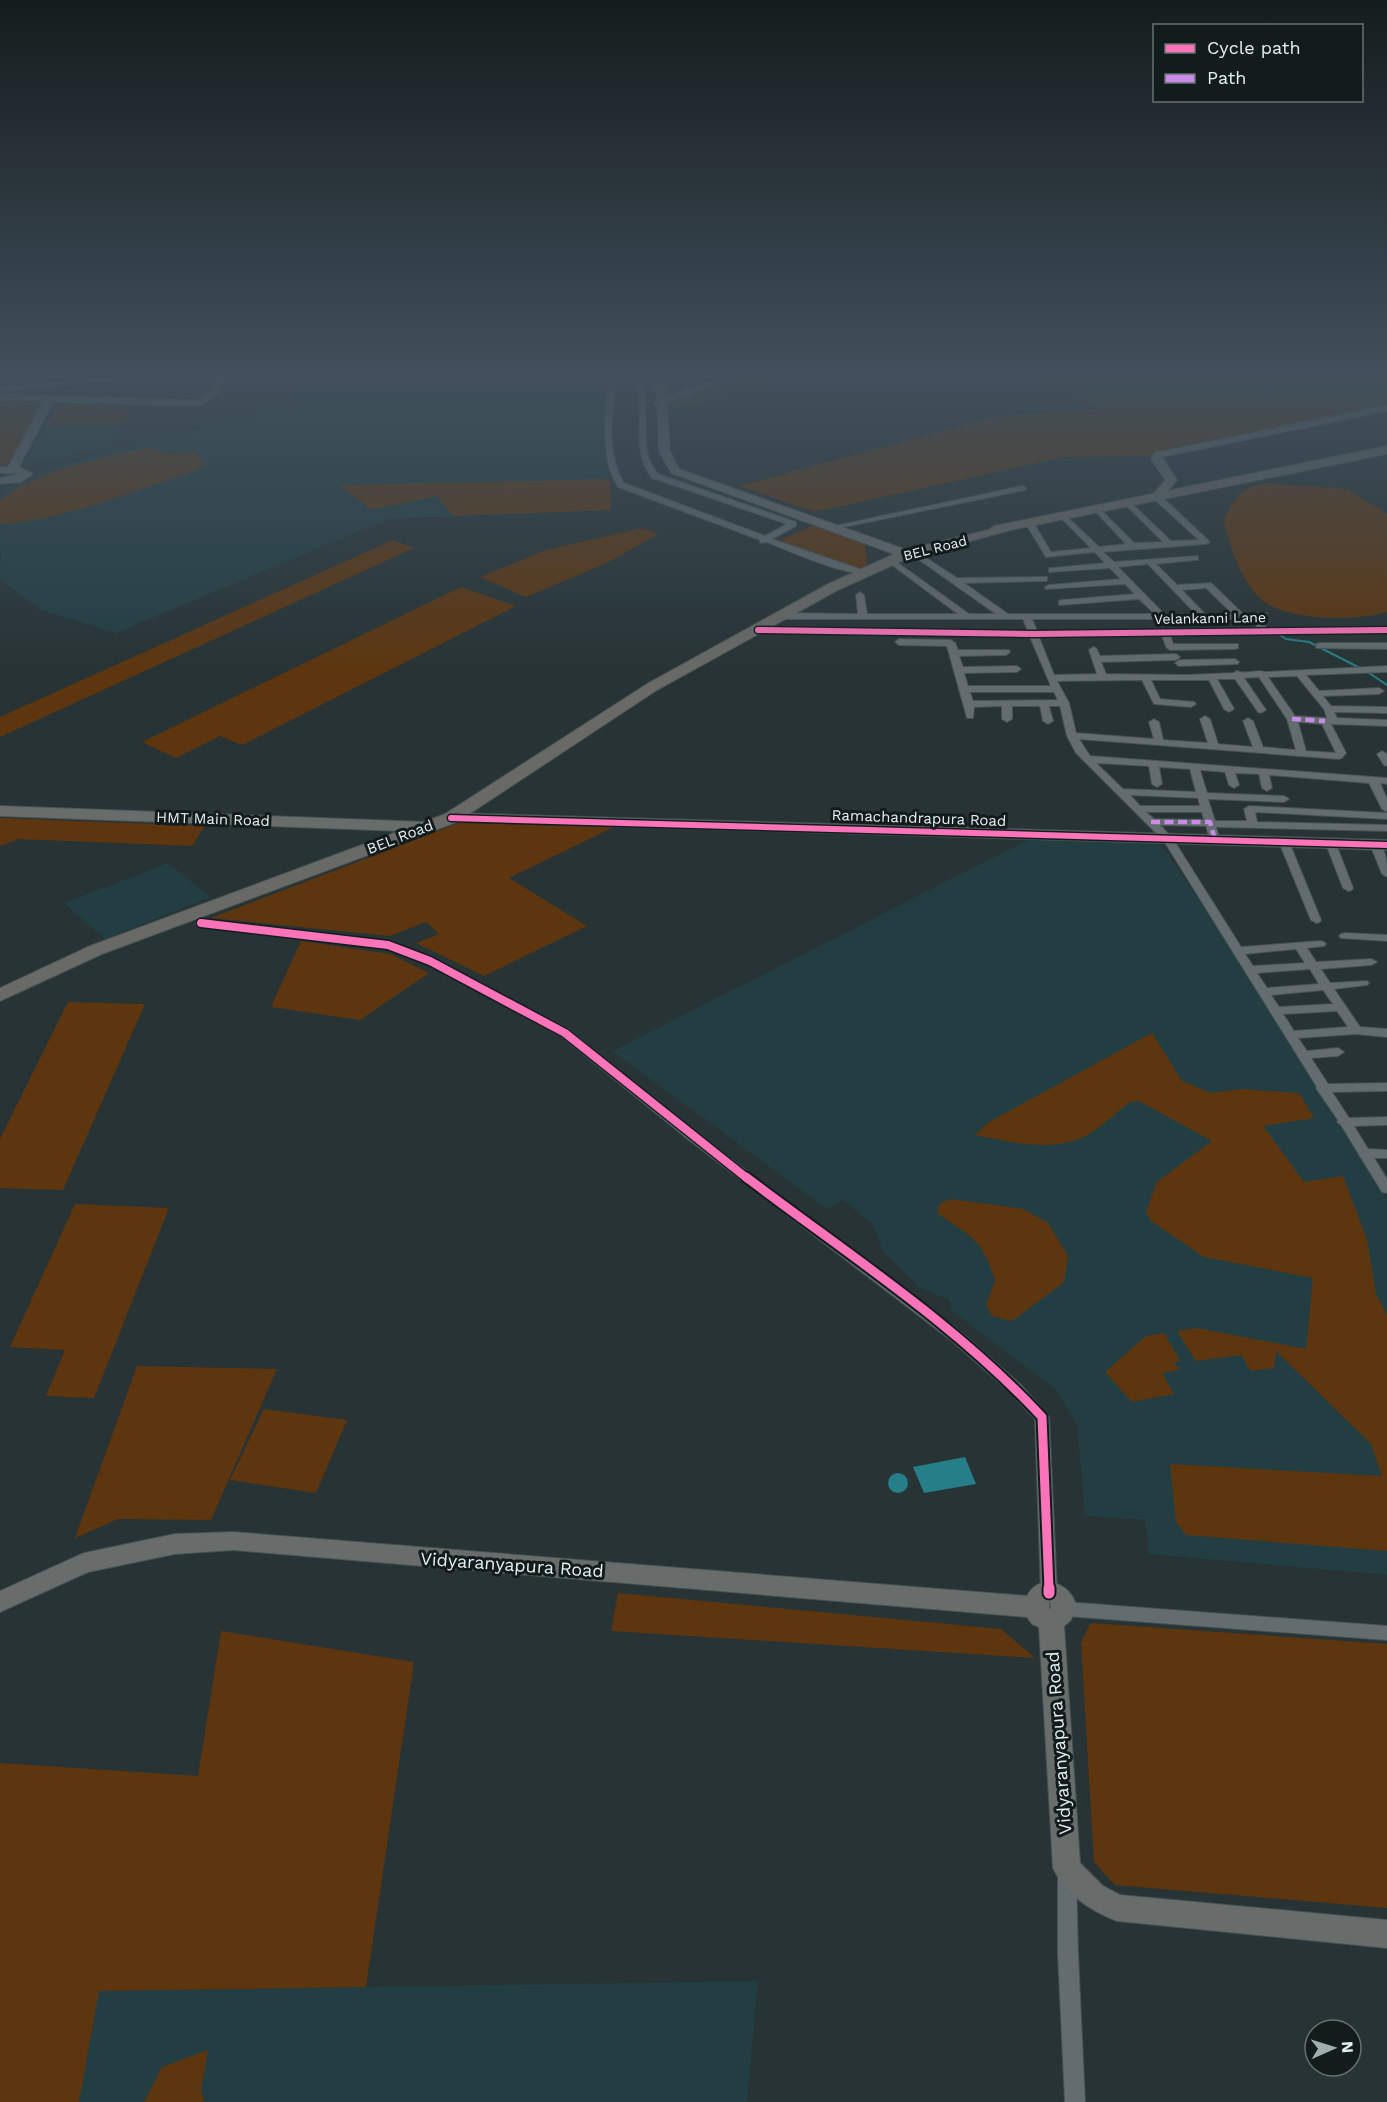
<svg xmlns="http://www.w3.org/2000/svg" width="1387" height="2102" font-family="'Work Sans',sans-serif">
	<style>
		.built { fill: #233e42 }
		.green { fill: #5d3610 }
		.water { fill: #257e88 }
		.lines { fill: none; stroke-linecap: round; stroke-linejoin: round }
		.stream { stroke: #257e88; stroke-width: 2 }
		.street-casing { stroke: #465152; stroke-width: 2 }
		.secondary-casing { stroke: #465152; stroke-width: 2 }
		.primary-casing { stroke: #465152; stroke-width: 2 }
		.street { fill: #636c6e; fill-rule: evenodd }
		.secondary { fill: #686d6b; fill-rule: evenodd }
		.primary { fill: #696a66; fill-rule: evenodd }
		.quiet { stroke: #ca8be6; stroke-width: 4.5; stroke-dasharray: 9 4.5; stroke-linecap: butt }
		.cycleway-far3-casing { stroke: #131c1d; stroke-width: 9 }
		.cycleway-far2-casing { stroke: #131c1d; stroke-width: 11 }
		.cycleway-far1-casing { stroke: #131c1d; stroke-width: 13 }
		.cycleway-casing { stroke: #131c1d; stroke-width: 15 }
		.cycleway-far3 { stroke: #fb73b8; stroke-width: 6 }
		.cycleway-far2 { stroke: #fb73b8; stroke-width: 8 }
		.cycleway-far1 { stroke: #fb73b8; stroke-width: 9 }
		.cycleway { stroke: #fb73b8; stroke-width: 11 }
		.labels { text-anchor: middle; stroke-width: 6; stroke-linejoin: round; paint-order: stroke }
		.far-street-label { font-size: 14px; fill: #e3f0f1; stroke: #131c1d }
		.street-label { font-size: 15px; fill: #e3f0f1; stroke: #131c1d }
		.near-street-label { font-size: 18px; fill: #e3f0f1; stroke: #131c1d }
	</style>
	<rect width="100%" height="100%" fill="#273334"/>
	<!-- built -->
	<g class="built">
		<path d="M302 376H607L611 510 388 519 116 633 41 610 0 580 1 490 50 468 292 405Z"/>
		<path d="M123 424 110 446 22 466 46 425Z"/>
		<path d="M1030 839 1158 840 1242 962 1387 1200V1575L1149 1554 1145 1520 1085 1516 1077 1426 1056 1390 951 1310 950 1300 919 1288 882 1250 873 1225 843 1200 827 1209 612 1051Z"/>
		<path d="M168 863 211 897 105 939 64 903Z"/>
		<path d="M758 1981 747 2102H79L98 1991Z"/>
	</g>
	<!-- green -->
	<g class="green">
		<path d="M745 376H806L672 409 671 402Z"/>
		<path d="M1026 376H1387V406L1145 456 1064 457 815 512 739 486 994 417 1103 408Z"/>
		<path d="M0 399 41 400 24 440 6 466H0Z"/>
		<path d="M71 404 133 407 123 424 46 425 60 406Z"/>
		<path d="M149 447 166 453 196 452 205 464 198 470C134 490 68 520 0 524V501C34 469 104 459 149 447Z"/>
		<path d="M610 479 611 510 453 516 437 496 371 510 339 485Z"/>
		<path d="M1264 483 1348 489 1387 514V612C1356 621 1286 622 1261 599 1241 582 1230 545 1223 520 1236 498 1238 489 1264 483Z"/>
		<path d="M816 524 865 542 867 565 861 569 776 542Z"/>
		<path d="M643 528 658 534 609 562 526 597 480 577 546 550Z"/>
		<path d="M393 540 414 548 0 737V717Z"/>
		<path d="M461 587 516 606 242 745 220 736 176 758 142 742Z"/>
		<path d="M0 818 205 826 192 846 19 839 0 846Z"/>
		<path d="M459 823 614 827 509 878 587 926 484 976 416 943 439 934 426 922 390 936 211 918Z"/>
		<path d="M301 941 390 954 429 973 360 1020 271 1007Z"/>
		<path d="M68 1002 145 1004 63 1190 0 1188V1139Z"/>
		<path d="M1152 1033 1182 1081 1211 1093 1241 1089 1299 1093 1314 1118 1263 1126 1304 1182 1343 1176 1367 1240 1376 1294 1387 1315V1551L1186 1535 1176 1522 1170 1464 1382 1476 1371 1444 1276 1351 1274 1368 1251 1371 1241 1355 1196 1361 1177 1331 1197 1328 1306 1349 1313 1278 1204 1257 1151 1221 1146 1212 1157 1182 1212 1141 1139 1101 1130 1102C1115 1113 1098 1131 1081 1138 1046 1152 1011 1142 975 1135L989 1122Z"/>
		<path d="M951 1199 1023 1209 1048 1223 1068 1256 1064 1282 1012 1321 992 1316 986 1305 995 1281C982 1237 971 1237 937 1213L940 1203Z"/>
		<path d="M75 1204 169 1208 94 1398 46 1396 65 1350 10 1347Z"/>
		<path d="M1164 1333 1180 1361 1174 1362 1179 1370 1162 1373 1174 1394 1132 1402 1105 1372 1146 1336Z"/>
		<path d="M137 1366 277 1369 211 1520 118 1519 75 1538Z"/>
		<path d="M264 1409 347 1420 316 1493 230 1480Z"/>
		<path d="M618 1593 1001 1629 1035 1658 611 1631Z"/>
		<path d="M1091 1623 1387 1644V1908L1115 1885 1094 1862 1081 1642Z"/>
		<path d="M221 1631 414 1662 366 1987 99 1991 79 2102H0V1763L198 1776Z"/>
		<path d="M208 2050 201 2090 204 2102H144L162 2067Z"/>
	</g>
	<!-- water -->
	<g class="water">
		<path d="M965 1457 976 1484 924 1493 913 1467Z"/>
		<circle cx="898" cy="1483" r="10"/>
	</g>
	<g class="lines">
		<!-- stream -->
		<g class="stream">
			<path d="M1280 635 1286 639 1309 642 1360 668"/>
			<path d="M1366 671 1387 685"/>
		</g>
		<defs>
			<g id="street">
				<path d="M7 376H13L16 386 121 376H147L0 392V388L9 387Z"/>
				<path d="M609 376H615C613 410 605 453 624 483L765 536 787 524 652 478C633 454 642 427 639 399 638 392 635 384 633 376H639C642 384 645 392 645 400 648 425 640 453 658 474L796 522V526L772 539 860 569V573C842 574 786 550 767 542L760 543V540L618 487C598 455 606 412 609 376Z"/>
				<path d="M1022 486 1026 488 1025 490 834 529 830 527Z"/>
				<path d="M1154 495H1160L1210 542 1206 544 1103 552 1114 562 1198 556V560H1195L1156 564 1177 585 1211 583 1243 614 1267 613V617L1260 618 1267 629 1387 627V633L1170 635 1173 644H1238V648L1235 649 1170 650 1166 647 1162 635 1039 637 1054 675 1097 674 1089 650 1093 647 1096 648 1100 656 1176 654 1180 657 1176 660 1101 662 1106 674 1187 675 1233 673 1237 671C1246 675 1257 669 1265 672L1387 666V672L1306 675 1319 691 1379 688 1384 691 1379 694 1323 696 1331 706 1387 707V713L1334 712 1337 718 1387 720V726L1331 724 1346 753 1342 758 1339 759 1079 739 1090 756 1387 778V784L1380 783 1387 799V812L1382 809 1369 783 1269 775 1272 788 1267 791 1262 788 1259 774 1235 773 1239 785 1234 788 1229 785 1225 772 1200 770 1207 793 1284 796 1289 799 1284 802 1208 799 1215 821H1247L1244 809 1249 806 1387 813V819L1255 812 1257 822 1387 825V831L1216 827 1220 840 1215 843 1210 840 1206 826 1160 825 1173 839 1241 947 1320 941 1324 942 1326 944 1324 946 1307 948 1316 962 1371 959 1377 962 1371 965 1321 969 1330 983 1367 981 1369 983 1367 985 1334 989 1360 1027 1387 1029V1037L1356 1034 1298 1038 1307 1051 1338 1048 1344 1052 1338 1056 1311 1058 1328 1084 1387 1083V1091L1332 1092 1349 1118 1387 1117V1125L1354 1126 1368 1149 1387 1150V1158H1374L1387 1179V1193L1382 1192 1341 1125 1337 1122 1338 1120 1316 1088 1317 1087 1164 841 1076 753 1067 736 1060 706H1049L1053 721 1048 724 1043 721 1040 706H1012V719L1007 722 1002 719V706L974 707 973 718H967L947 646 899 645 895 642 899 639 951 640 955 643 958 650H1009L1010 652 1006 655 959 656 963 667 1017 666 1021 669 1017 672 964 673 968 686H1051L1030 637 758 633 754 630 758 627 1028 631 1023 619H785L781 616 785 613 858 614 856 595 860 592 864 595 867 614H958L888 562V558H891L969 614H996L911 554V550H914L957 578 1047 577V581H1044L964 583 1008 614H1155L1139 599 1059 605V601L1062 600 1135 594 1125 584 1046 589 1045 587 1049 585 1121 579 1110 568 1049 572V568H1052L1105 563 1095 552 1046 557 1026 524 1033 522 1051 552 1091 548 1062 519V515H1065L1099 547 1126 544 1096 512 1095 510 1099 508 1134 543 1163 542 1126 505V501H1129L1171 541 1199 540 1154 499ZM1148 564 1196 614H1164L1118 567ZM1206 588 1233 614H1205L1182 590ZM1032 619H1252L1258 629 1037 631ZM1297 676 1324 709 1327 718 1295 716 1268 677ZM1259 677 1287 719 1296 750 1263 747 1253 721 1248 718 1243 721 1253 747 1218 744 1210 719 1205 716 1200 719 1208 743 1163 740 1159 722 1154 719 1149 722 1154 739 1076 733 1069 703 1057 681 1142 680 1154 704 1191 707 1196 704 1194 702 1160 699 1151 680H1209L1224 709 1229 712 1234 709 1217 679H1235L1258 712 1261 713 1266 710 1244 678ZM970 692H1054L1058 700 973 701ZM1298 722 1322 724 1336 753 1306 751ZM1096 763 1149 766 1152 784 1157 787 1162 784 1159 767 1190 769 1196 792 1123 789ZM1130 795 1198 798 1200 806H1140ZM1146 812H1202L1204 820 1154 819ZM1296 949 1305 963 1253 966 1245 954ZM1310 969 1319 984 1267 988 1257 973ZM1323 990 1333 1004 1279 1007 1271 995ZM1337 1011 1348 1027 1294 1031 1283 1014Z"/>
				<path d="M1319 643H1387V649L1316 648V644Z"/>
				<path d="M1235 659 1239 662 1238 664 1179 666 1175 663 1179 660Z"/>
				<path d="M1382 751 1387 754V766L1384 765 1377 754Z"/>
				<path d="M1284 839 1289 842 1321 920 1320 922 1316 923 1311 920 1279 842Z"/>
				<path d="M1331 841 1336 844 1353 888 1352 890 1348 891 1343 888 1326 844Z"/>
				<path d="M1375 841C1387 846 1387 865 1387 877L1382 874 1370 844Z"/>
				<path d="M201 920 392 943 434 959 569 1030 697 1134 962 1333 1021 1385 1049 1417 1057 1593 1055 1598 1049 1600 1043 1598 1041 1593 1035 1419 1011 1393 952 1341 689 1140 561 1036 426 963 386 948 197 925 196 923Z"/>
				<path d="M1345 933 1387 935V941L1341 938 1339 936 1341 934Z"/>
				<path d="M1066 1602 1387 1626V1640L1066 1616 1060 1614 1058 1609 1060 1604Z"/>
				<path d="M1067 1866 1074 1869 1076 1875 1078 1954 1085 2102H1065L1058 1954V1875L1060 1869Z"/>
			</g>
			<g id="secondary">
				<path d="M214 376H224L219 393 199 406 53 402 19 467 33 474 21 482 0 484V478L19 474 0 473V467H8L43 401 0 400V394L197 400 209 392Z"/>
				<path d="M652 376H662L667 396 726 376H741L667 403 670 451 679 469 910 551V557H902L671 473 659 451 657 406 653 403 657 400Z"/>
				<path d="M1387 405V411L1162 457 1177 480 1161 499 1151 497 1165 480 1151 459 1154 453Z"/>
				<path d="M0 806 427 822 435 827 427 832 0 816Z"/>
				<path d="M451 813 1387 840V850L446 821 443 818 446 815Z"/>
				<path d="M233 1532 1027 1596C1039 1572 1070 1582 1076 1605L1071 1620 1064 1626 1080 1863 1103 1886 1120 1895 1387 1920V1948L1117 1921C1091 1911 1065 1894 1053 1868L1039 1627 1032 1624 1027 1617 233 1550 175 1554 88 1572 0 1612V1591L84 1553 175 1534ZM1050 1602 1051 1608 1049 1609V1603Z"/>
			</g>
			<path id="primary" d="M1387 446V454L1011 530 911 557 838 590 657 690 457 822 102 954 0 1001V988L90 946 445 814 647 684 828 584 901 551 988 530 994 526Z"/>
		</defs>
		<!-- street casing -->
		<use href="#street" class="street-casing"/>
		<!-- secondary casing -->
		<use href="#secondary" class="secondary-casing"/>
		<!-- primary casing -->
		<use href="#primary" class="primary-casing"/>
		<!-- street -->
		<use href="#street" class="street"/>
		<!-- secondary -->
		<use href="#secondary" class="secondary"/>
		<!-- primary -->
		<use href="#primary" class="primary"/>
		<!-- quiet -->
		<g class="quiet">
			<path d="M1292 719 1325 721"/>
			<path d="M1151 822H1210L1215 840"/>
		</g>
		<defs>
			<g id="cycleway-far3">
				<path d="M758 630 1033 634 1387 630"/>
				<path d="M451 818 1387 845"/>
			</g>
			<path id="cycleway-far2" d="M201 923 388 945 430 961 565 1033 748 1179"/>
			<path id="cycleway-far1" d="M746 1177C846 1253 956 1324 1042 1417L1049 1589"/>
			<path id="cycleway" d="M1049 1588V1593"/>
		</defs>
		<!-- cycleway-far3 casing -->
		<use href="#cycleway-far3" class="cycleway-far3-casing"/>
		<!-- cycleway-far2 casing -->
		<use href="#cycleway-far2" class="cycleway-far2-casing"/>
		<!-- cycleway-far1 casing -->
		<use href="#cycleway-far1" class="cycleway-far1-casing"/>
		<!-- cycleway casing -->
		<use href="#cycleway" class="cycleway-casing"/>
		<!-- cycleway-far3 -->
		<use href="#cycleway-far3" class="cycleway-far3"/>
		<!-- cycleway-far2 -->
		<use href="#cycleway-far2" class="cycleway-far2"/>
		<!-- cycleway-far1 -->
		<use href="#cycleway-far1" class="cycleway-far1"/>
		<!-- cycleway -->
		<use href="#cycleway" class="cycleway"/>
	</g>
	<!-- sky -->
	<linearGradient id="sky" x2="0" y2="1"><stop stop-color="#151c1d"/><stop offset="0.56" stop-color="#41505c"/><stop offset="1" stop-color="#41505c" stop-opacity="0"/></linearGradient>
	<rect width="1387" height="671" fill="url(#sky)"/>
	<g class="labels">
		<!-- far-street labels -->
		<g class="far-street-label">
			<text transform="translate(935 548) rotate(-14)" y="5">BEL Road</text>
			<text transform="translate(1210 618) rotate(-1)" y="5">Velankanni Lane</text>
		</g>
		<!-- street labels -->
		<g class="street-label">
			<text transform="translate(919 818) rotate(2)" y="5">Ramachandrapura Road</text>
			<text transform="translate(213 819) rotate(2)" y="5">HMT Main Road</text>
			<text transform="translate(400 837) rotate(-21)" y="5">BEL Road</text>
		</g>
		<!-- near-street labels -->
		<g class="near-street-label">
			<text transform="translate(512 1565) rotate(4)" y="6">Vidyaranyapura Road</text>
			<text transform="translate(1059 1743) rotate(-94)" y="6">Vidyaranyapura Road</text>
		</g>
	</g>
	<!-- legend -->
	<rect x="1153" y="24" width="210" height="78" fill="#131c1d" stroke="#667172" stroke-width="1.5"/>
	<rect x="1165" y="44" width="30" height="9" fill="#fb73b8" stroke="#667172" stroke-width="1.5"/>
	<text x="1207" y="54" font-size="18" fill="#e3f0f1">Cycle path</text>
	<rect x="1165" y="74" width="30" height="9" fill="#ca8be6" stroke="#667172" stroke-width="1.5"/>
	<text x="1207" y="84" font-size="18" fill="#e3f0f1">Path</text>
	<!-- north arrow -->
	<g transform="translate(1333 2048) rotate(87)"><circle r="28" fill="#131c1d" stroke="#667172" stroke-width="1.5"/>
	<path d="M0-4.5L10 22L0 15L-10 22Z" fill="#a1aeaf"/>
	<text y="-9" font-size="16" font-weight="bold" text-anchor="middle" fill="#e3f0f1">N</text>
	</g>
</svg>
